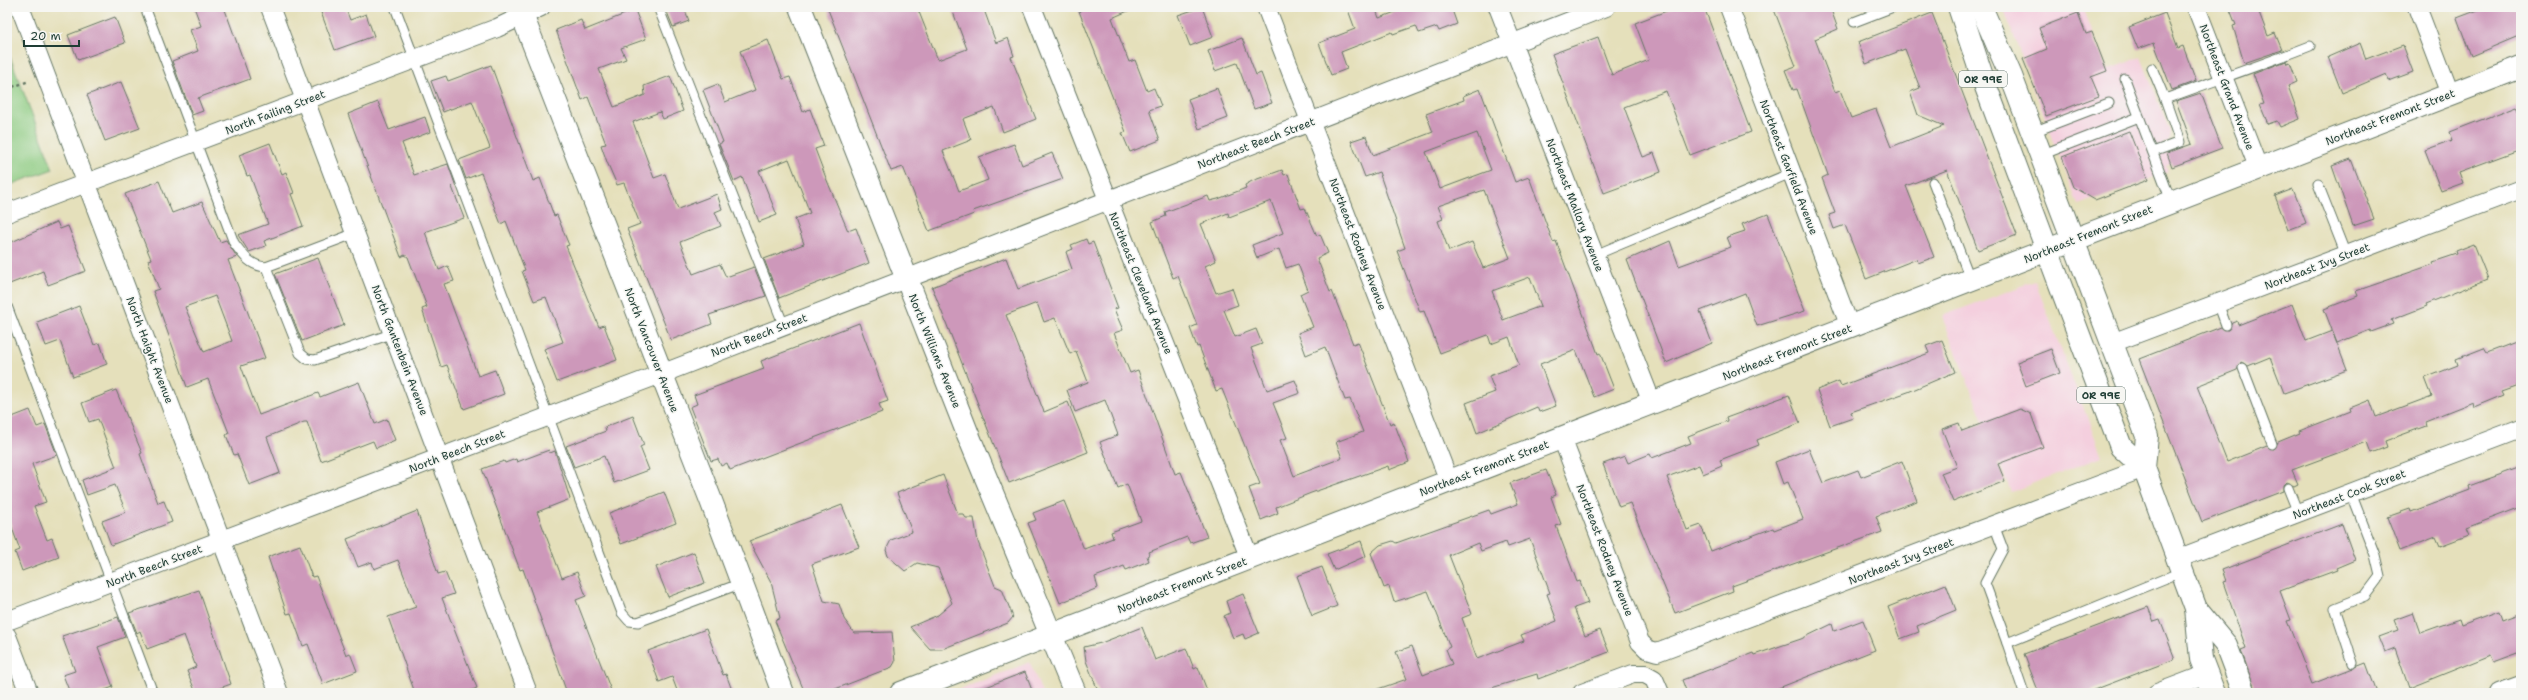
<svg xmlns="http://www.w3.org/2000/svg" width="2528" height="700" font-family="'Shantell Sans',sans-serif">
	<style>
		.built { fill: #f4cfde }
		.green { fill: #8dcb81; stroke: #56845a }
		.building { fill: #cd98ba; fill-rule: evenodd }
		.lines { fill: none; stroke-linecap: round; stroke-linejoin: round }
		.service-casing { stroke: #647663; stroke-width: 11 }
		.minor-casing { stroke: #647663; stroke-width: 20 }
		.secondary-casing { stroke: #647663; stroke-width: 24 }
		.primary-casing { stroke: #647663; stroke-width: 24 }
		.path { stroke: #647663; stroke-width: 2.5; stroke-dasharray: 3 3; stroke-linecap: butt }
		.service { stroke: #fff; stroke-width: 9 }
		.minor { stroke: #fff; stroke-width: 18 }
		.secondary { stroke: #fff; stroke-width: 22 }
		.primary { stroke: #fff; stroke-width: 22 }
		.labels { text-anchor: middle; stroke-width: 3; stroke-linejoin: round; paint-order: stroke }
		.shield { fill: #f6f6f2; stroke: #60746d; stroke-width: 1 }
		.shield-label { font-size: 10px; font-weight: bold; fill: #1f3d34 }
		.street-label { font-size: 11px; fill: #1f3d34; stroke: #f6f6f2 }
	</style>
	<rect width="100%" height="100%" fill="#f6f6f2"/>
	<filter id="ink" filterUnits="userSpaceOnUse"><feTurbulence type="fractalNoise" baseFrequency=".025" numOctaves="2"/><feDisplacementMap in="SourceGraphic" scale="8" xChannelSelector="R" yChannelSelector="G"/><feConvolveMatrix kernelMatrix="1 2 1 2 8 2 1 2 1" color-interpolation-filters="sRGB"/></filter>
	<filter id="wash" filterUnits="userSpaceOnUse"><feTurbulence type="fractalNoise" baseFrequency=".012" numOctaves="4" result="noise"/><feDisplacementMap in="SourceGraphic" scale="16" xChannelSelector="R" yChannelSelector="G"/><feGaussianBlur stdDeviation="0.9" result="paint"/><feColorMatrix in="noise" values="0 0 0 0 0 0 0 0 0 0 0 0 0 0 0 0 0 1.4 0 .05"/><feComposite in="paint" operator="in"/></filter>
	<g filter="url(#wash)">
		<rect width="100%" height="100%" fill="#e5e0bb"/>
		<!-- built -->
		<g class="built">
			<path d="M2003 7H2083L2107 70 2141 57 2170 132 2169 141 2163 143 2171 164 2166 166 2168 172 2078 205Z"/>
			<path d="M2035 281 2102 456 2011 492 1942 316Z"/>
			<path d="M1030 662 1042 693H950Z"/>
		</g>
		<!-- green -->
		<path class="green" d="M7 49 53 169 7 186Z"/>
		<g id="blocks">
			<!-- building -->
			<g class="building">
				<path d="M194 7H224L250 79 198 98 203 111 192 115 172 61 198 51 190 30 201 26Z"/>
				<path d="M319 7H345L350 20 366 14 374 36 335 50Z"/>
				<path d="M665 7H684L689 21 673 27Z"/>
				<path d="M827 7H917L938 60 967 49 953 12 966 7H983L996 43 1008 38 1014 56 1011 57 1036 119 1003 132 994 107 963 119 971 140 943 151 959 191 988 180 979 157 1014 144 1022 165 1052 153 1063 179 973 211 974 214 929 231 903 167 891 171Z"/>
				<path d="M1088 7H1137L1112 18 1129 62 1135 60 1147 91 1154 88 1161 106 1149 110 1160 140 1130 152 1122 133 1126 132 1079 11Z"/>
				<path d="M1202 7 1213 37 1190 46 1178 15Z"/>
				<path d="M1347 7H1375L1379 18 1409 7H1451L1457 24 1439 31 1437 27 1419 33 1416 26 1393 34 1392 32 1341 52 1347 69 1331 75 1319 43 1355 29Z"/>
				<path d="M1677 7H1704L1751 132 1690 155 1666 91 1624 107 1643 157 1654 153 1661 172 1604 193 1552 54 1598 37 1612 75 1649 60 1635 23Z"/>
				<path d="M1773 7H1830L1838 29 1815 39 1835 92 1840 90 1851 118 1876 109 1891 147 1944 126 1918 115 1910 92 1920 88 1905 49 1866 64 1858 42 1932 13 2017 235 1978 250 1947 170 1906 186 1934 257 1918 263 1917 259 1866 279 1845 225 1834 229 1829 215 1835 213 1822 178 1828 175 1797 89 1793 90 1785 70 1796 66Z"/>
				<path d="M2229 7H2257L2268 36 2275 33 2282 50 2244 63 2233 26 2236 25Z"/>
				<path d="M2486 7H2521V35L2471 56 2457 18Z"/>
				<path d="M635 10 646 39 621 48 626 59 599 69 614 107 645 95 644 86 670 76 683 111 663 119 660 112 633 122 654 178 665 174 678 209 717 194 722 209 715 212 721 226 680 242 693 274 720 264 726 277 754 267 766 296 709 315 712 324 671 340 627 229 640 224 624 183 617 185 607 162 601 145 606 144 588 97 582 100 556 30 581 20 585 30Z"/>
				<path d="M2078 13 2086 34 2092 32 2107 71 2091 77 2099 96 2046 116 2023 59 2047 49 2039 28Z"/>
				<path d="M2165 13 2178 48 2183 46 2196 81 2172 90 2154 43 2138 49 2129 27Z"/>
				<path d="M115 17 125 43 78 60 68 35Z"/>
				<path d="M1242 38 1256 75 1261 73 1272 103 1254 109 1237 63 1215 71 1208 51Z"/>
				<path d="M768 40 783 79 790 77 803 112 810 109 824 146 815 149 826 178 848 231 856 228 869 263 779 298 764 259 804 244 795 219 810 213 789 159 759 171 777 215 759 222 742 177 734 181 719 144 723 142 703 90 718 84 725 102 755 90 740 51Z"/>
				<path d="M2360 43 2366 59 2403 45 2413 72 2389 81 2386 74 2342 93 2328 57Z"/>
				<path d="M2286 61 2287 64 2290 63 2297 82 2288 86 2300 119 2280 127 2277 121 2268 124 2260 105 2264 104 2253 74Z"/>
				<path d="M491 65 533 181 540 178 554 216 557 215 566 238 569 245 566 246 599 327 604 325 617 360 557 382 544 349 563 342 546 297 534 301 522 271 525 270 506 221 501 224 481 173 466 179 459 160 490 148 472 101 443 112 431 81 446 76 448 81Z"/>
				<path d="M121 82 140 128 105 141 87 95Z"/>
				<path d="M1217 88 1228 118 1199 129 1188 99Z"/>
				<path d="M1480 89 1515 182 1529 177 1553 242 1556 241 1598 354 1600 353 1614 389 1594 397 1576 350 1540 364 1556 406 1539 412 1537 407 1477 433 1466 403 1495 392 1489 376 1519 365 1509 337 1491 344 1488 335 1440 353 1424 311 1420 312 1397 251 1405 248 1379 172 1365 177 1351 141 1366 136 1373 155 1433 132 1426 114 1464 100 1463 96ZM1477 133 1491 170 1440 189 1426 152ZM1484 190 1510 258 1483 268 1472 242 1449 251 1438 221 1443 219 1438 206ZM1530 277 1541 306 1503 320 1492 291Z"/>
				<path d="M2201 93 2222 148 2172 167 2167 153 2192 144 2176 101Z"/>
				<path d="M378 102 389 130 425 117 430 132 402 143 414 175 448 164 455 184 452 187 464 218 425 232 439 270 448 266 454 281 444 284 478 376 495 370 504 394 464 409 447 365 441 367 422 309 427 307 408 257 405 255 401 257 348 114Z"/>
				<path d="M2517 106 2521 115V149L2459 172 2463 183 2441 191 2425 150 2453 140 2450 132Z"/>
				<path d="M2129 131 2148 180 2095 200 2073 187 2062 157Z"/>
				<path d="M270 143 282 174 286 172 294 193 291 194 303 226 264 241 266 246 249 252 238 235 268 224 250 175 247 176 239 155Z"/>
				<path d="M2351 159 2374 219 2353 226 2332 166Z"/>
				<path d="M1282 170 1284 175 1288 174 1301 209 1305 208 1317 236 1320 234 1328 253 1317 258 1330 292 1332 291 1353 344 1358 342 1390 424 1394 422 1409 462 1389 470 1388 466 1311 493 1276 507 1278 513 1261 520 1249 488 1260 484 1222 389 1216 391 1199 346 1197 347 1190 328 1197 325 1178 276 1173 278 1152 222 1166 216 1165 212 1208 196 1210 201 1218 199 1246 188 1245 185 1252 181ZM1271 201 1283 233 1252 245 1257 258 1279 249 1286 268 1298 264 1308 290 1300 294 1313 327 1298 333 1306 355 1325 347 1345 400 1350 399 1363 432 1336 442 1342 458 1294 476 1280 440 1287 438 1273 403 1300 393 1295 380 1267 390 1251 348 1262 344 1256 329 1235 337 1224 310 1238 305 1232 288 1216 293 1205 266 1216 261 1201 224 1228 213 1229 217Z"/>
				<path d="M159 181 172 213 202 202 220 242 226 240 237 257 228 260 265 358 241 366 259 415 318 393 320 397 359 382 375 424 387 419 395 440 376 448 373 441 321 461 307 422H304L267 437 280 473 249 485 237 454 234 455 226 435 229 433 208 379 187 387 153 291 159 289 148 260 151 259 125 194ZM215 296 232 341 204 352 185 307Z"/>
				<path d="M2293 189 2306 223 2288 230 2275 196Z"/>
				<path d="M1768 214 1805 311 1757 326 1745 293 1700 311 1712 343 1666 363 1627 260 1670 241 1679 266 1731 247 1727 237 1745 231 1742 224Z"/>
				<path d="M57 222 60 229 68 226 86 271 48 285 43 271 7 285V244Z"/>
				<path d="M1086 239 1088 244 1093 242 1118 308 1114 309 1123 330 1114 333 1130 373 1138 370 1175 474 1181 472 1207 537 1190 543 1187 537 1149 552 1150 554 1147 556 1149 561 1126 570 1124 566 1095 577 1098 588 1060 603 1028 523 1036 520 1033 513 1064 501 1084 549 1113 538 1111 532 1141 521 1127 484 1118 488 1100 442 1118 435 1105 400 1075 412 1067 390 1088 382 1076 351 1070 354 1055 318 1044 322 1037 303 1006 315 1044 412 1068 402 1088 452 1009 483 932 287 1006 258 1018 289 1072 269 1066 252 1073 249 1071 245Z"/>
				<path d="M2474 244 2488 279 2426 304 2427 306 2391 320 2393 324 2371 332 2370 330 2337 343 2324 309 2358 296 2356 291 2434 264 2433 262 2457 254 2456 251Z"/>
				<path d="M318 258 344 325 302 341 275 274Z"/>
				<path d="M2292 304 2306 341 2332 331 2347 370 2284 393 2270 357 2248 366 2241 362 2237 370 2197 386 2227 462 2267 446 2274 449 2278 442 2300 433 2299 431 2351 411 2350 408 2370 400 2376 417 2432 396 2425 378 2458 365 2456 359 2484 348 2487 353 2521 340V384L2501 391 2503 395 2474 407 2473 402 2425 421 2426 426 2385 441 2387 447 2371 453 2367 442 2292 470 2298 484 2294 486 2286 482 2283 485V491L2202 522 2139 359 2221 327 2228 330 2232 323 2237 321 2238 325Z"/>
				<path d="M79 306 94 345 100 343 107 364 73 377 60 341 46 346 37 322Z"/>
				<path d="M859 323 888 401 879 404 882 412 730 470 727 463 721 466 718 459 711 461 690 407 697 404 694 395 764 369 761 361Z"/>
				<path d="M1942 340 1955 372 1908 392 1851 412 1853 418 1830 426 1817 390 1839 381 1841 386 1929 353 1926 346Z"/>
				<path d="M2051 349 2060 373 2026 386 2017 362Z"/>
				<path d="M116 390 142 453 140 454 158 503 164 501 172 522 111 545 102 521 126 512 115 485 87 495 82 480 116 467 98 419 89 422 82 403Z"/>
				<path d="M1789 395 1800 423 1757 440 1759 445 1720 460 1722 466 1703 474 1699 465 1667 477 1687 530 1701 525 1711 551 1773 528 1774 530 1803 519 1788 482 1783 484 1775 462 1809 449 1823 483 1858 470 1861 477 1902 461 1917 501 1876 516 1882 532 1732 586 1733 591 1675 613 1630 503 1619 507 1603 464 1625 456 1628 463 1650 454 1652 458 1691 443 1688 436 1727 421 1726 418Z"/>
				<path d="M2020 409 2031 414 2043 447 1998 464 2005 481 1953 502 1941 473 1957 467 1942 429 1959 423 1962 431Z"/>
				<path d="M30 410 37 427 45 424 57 455 32 464 46 502 34 506 47 540 52 538 59 557 22 571 15 552 20 550 7 514V419Z"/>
				<path d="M633 416 644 445 640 447 649 470 614 483 604 456 574 467 566 446 606 431 605 427Z"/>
				<path d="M549 450 550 453 555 451 570 499 537 512 562 578 577 572 586 596 576 600 612 693H567L523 569 520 570 482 469 504 461 505 463 516 459 517 462Z"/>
				<path d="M2521 467V507L2466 528 2469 535 2440 546 2436 537 2400 551 2387 517 2410 509 2411 512 2470 490 2469 486Z"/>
				<path d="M1546 470 1556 495 1551 497 1561 524 1556 526 1577 582 1580 581 1588 603 1574 608 1585 636 1600 630 1609 652 1538 679 1537 674 1475 693H1372V691L1407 679 1396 652 1412 646 1423 675 1452 664 1446 649 1450 647 1428 591 1394 602 1389 586 1384 588 1371 553 1380 545 1393 541 1396 543 1489 510 1491 514 1518 504 1510 483ZM1530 539 1550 593 1547 594 1557 621 1521 635 1524 641 1477 659 1462 618 1472 614 1449 555 1478 543 1481 551 1506 542 1508 547Z"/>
				<path d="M943 475 958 514H963L966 518H974L978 542 995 586 1002 589 1013 617 1008 623 942 649H930L910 627 938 615 952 603 938 568 917 563 905 571 888 556 886 550 891 540 912 532 897 493Z"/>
				<path d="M664 492 676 523 621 544 609 513Z"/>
				<path d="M842 505 859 547 812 564 824 601 839 604 844 619 854 633 892 632 895 662 892 667 825 693H805L775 621 780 618 771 582 749 541Z"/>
				<path d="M417 511 438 574 445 572 454 594 442 598 477 688 465 693H415L388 617 416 607 398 560 374 569 372 562 358 567 347 539Z"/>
				<path d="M2342 524 2355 560 2336 568 2337 570 2280 591 2291 620 2287 621 2312 684 2366 663 2377 693H2256L2241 650 2246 648 2223 582 2226 581 2222 570Z"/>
				<path d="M1361 541 1366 556 1334 570 1327 554Z"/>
				<path d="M300 545 312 577 316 576 346 655 350 653 357 671 323 684 308 644 303 646 291 613 287 614 268 557Z"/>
				<path d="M694 552 705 583 668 597 656 567Z"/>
				<path d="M1322 567 1337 606 1312 616 1297 576Z"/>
				<path d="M1946 584 1956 610 1917 626 1919 632 1900 639 1888 607Z"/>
				<path d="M199 590 231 684 206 693H196L187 671 196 667 184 635 147 649 140 631 137 633 129 613Z"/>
				<path d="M1243 594 1259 633 1245 639 1243 634 1233 638 1224 616 1230 613 1226 601Z"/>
				<path d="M2148 607 2154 622 2160 620 2175 659 2086 693H2039L2024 654Z"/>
				<path d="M2499 611 2502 620 2521 613V652L2494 662 2491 655 2409 688 2395 648 2385 652 2379 637 2398 630 2394 620 2413 613 2420 633 2459 619 2461 625Z"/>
				<path d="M118 617 125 637 98 647 113 687 97 693H70L63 675 75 671 62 636Z"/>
				<path d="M1863 620 1875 650 1766 693H1687L1682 680 1753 653 1754 655 1801 639 1832 624 1834 631Z"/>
				<path d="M1142 627 1155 660 1186 648 1194 669 1198 667 1208 693H1099L1086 661 1084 647 1101 643Z"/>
				<path d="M706 629 723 675 726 674 733 693H678L672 677 659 682 648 651Z"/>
				<path d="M1025 672 1033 693H974L973 692Z"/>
			</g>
		</g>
	</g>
	<g filter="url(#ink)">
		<use href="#blocks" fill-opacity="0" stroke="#647663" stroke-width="1"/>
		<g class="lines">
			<defs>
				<g id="service">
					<path d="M145 7 234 243C243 255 250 266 266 267L356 233"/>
					<path d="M395 7 622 613 629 621 638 622 742 583"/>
					<path d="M658 7 784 326"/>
					<path d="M1854 22 1893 7"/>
					<path d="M2152 68 2165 99C2213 81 2262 65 2310 46"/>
					<path d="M2125 79 2171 201"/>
					<path d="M2033 132 2109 103"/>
					<path d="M2153 152 2180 142 2165 99"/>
					<path d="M2041 155 2139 117"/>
					<path d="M1933 182 1971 281"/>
					<path d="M2318 184 2346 255"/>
					<path d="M1595 255 1791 173"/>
					<path d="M266 267 300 353 307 359 315 360 394 333"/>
					<path d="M2218 303 2226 325"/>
					<path d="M7 306 153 693"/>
					<path d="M2243 368 2272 444"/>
					<path d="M2288 488 2298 513"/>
					<path d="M2351 493 2375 555 2380 576 2365 596 2335 608 2353 663"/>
					<path d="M1994 525 2003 549 1985 583 2007 643 2181 572"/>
					<path d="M2007 643 2024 693"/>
				</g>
				<g id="minor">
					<path d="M20 7 279 693"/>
					<path d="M270 7 528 693"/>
					<path d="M1032 7 1250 559"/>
					<path d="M1266 7 1449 481"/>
					<path d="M1498 7 1652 403"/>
					<path d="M1729 7 1850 327"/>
					<path d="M2196 7 2258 167"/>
					<path d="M2417 7 2450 94"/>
					<path d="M7 213 497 28 541 7"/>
					<path d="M2112 343 2521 189"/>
					<path d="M1562 438 1640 642 1647 649 1657 652 2144 468"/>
					<path d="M2177 559 2521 428"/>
					<path d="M7 621 661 374 1606 7"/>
					<path d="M7 636 29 693"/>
					<path d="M1582 693 1633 674H1645L1654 679 1660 693"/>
					<path d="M2157 693 2207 674"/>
					<path d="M2499 693 2521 685"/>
				</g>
				<g id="secondary">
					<path d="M519 7 710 498 783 693"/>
					<path d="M800 7 967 432 1075 693"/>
					<path d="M901 693 2521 67"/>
				</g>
				<g id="primary">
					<path d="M1959 7 1983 79 2121 447 2144 468"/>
					<path d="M1981 7 2011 76 2147 436 2144 468 2196 609 2201 659 2214 693"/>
					<path d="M2196 609 2226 645 2244 693"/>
				</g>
			</defs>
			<!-- service casing -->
			<use href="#service" class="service-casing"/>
			<!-- minor casing -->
			<use href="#minor" class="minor-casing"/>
			<!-- secondary casing -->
			<use href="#secondary" class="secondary-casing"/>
			<!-- primary casing -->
			<use href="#primary" class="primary-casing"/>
			<!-- path -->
			<path class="path" d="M7 89 29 81"/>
			<!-- service -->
			<use href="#service" class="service"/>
			<!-- minor -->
			<use href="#minor" class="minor"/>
			<!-- secondary -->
			<use href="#secondary" class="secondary"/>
			<!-- primary -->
			<use href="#primary" class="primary"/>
		</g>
	</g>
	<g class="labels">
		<!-- shield labels -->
		<g class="shield">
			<rect x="1959" y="71" width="48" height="16" rx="3"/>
			<rect x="2077" y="387" width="48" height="16" rx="3"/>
		</g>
		<g class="shield-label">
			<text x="1983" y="83">OR 99E</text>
			<text x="2101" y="399">OR 99E</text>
		</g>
		<!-- street labels -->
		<g class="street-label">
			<text transform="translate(2227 87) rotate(69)" y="4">Northeast Grand Avenue</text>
			<text transform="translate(275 112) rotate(-21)" y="4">North Failing Street</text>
			<text transform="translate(2390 117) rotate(-21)" y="4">Northeast Fremont Street</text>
			<text transform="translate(1256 143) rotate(-21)" y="4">Northeast Beech Street</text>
			<text transform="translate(1789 167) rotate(69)" y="4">Northeast Garfield Avenue</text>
			<text transform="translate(1575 205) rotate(69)" y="4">Northeast Mallory Avenue</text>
			<text transform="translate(2088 234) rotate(-22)" y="4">Northeast Fremont Street</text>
			<text transform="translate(1358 244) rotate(69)" y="4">Northeast Rodney Avenue</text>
			<text transform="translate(2317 266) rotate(-21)" y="4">Northeast Ivy Street</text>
			<text transform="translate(1141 283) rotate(68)" y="4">Northeast Cleveland Avenue</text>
			<text transform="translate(759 335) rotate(-21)" y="4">North Beech Street</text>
			<text transform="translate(150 350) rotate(69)" y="4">North Haight Avenue</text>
			<text transform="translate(400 350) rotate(69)" y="4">North Gantenbein Avenue</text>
			<text transform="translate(652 350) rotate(69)" y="4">North Vancouver Avenue</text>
			<text transform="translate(935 351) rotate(68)" y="4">North Williams Avenue</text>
			<text transform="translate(1787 352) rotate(-21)" y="4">Northeast Fremont Street</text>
			<text transform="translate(457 451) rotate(-21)" y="4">North Beech Street</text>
			<text transform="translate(1484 468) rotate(-21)" y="4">Northeast Fremont Street</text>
			<text transform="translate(2349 494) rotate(-21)" y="4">Northeast Cook Street</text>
			<text transform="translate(1605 550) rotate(69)" y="4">Northeast Rodney Avenue</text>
			<text transform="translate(1901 561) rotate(-21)" y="4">Northeast Ivy Street</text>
			<text transform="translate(154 566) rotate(-21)" y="4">North Beech Street</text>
			<text transform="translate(1182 585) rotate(-21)" y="4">Northeast Fremont Street</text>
		</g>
	</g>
	<!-- margin -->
	<rect width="2528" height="700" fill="none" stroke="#f6f6f2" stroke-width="24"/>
	<!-- scale -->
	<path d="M24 40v6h55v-6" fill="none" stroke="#1f3d34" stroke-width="2"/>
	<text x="30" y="40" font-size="12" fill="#1f3d34" stroke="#f6f6f2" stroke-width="3" paint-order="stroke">20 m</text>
</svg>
